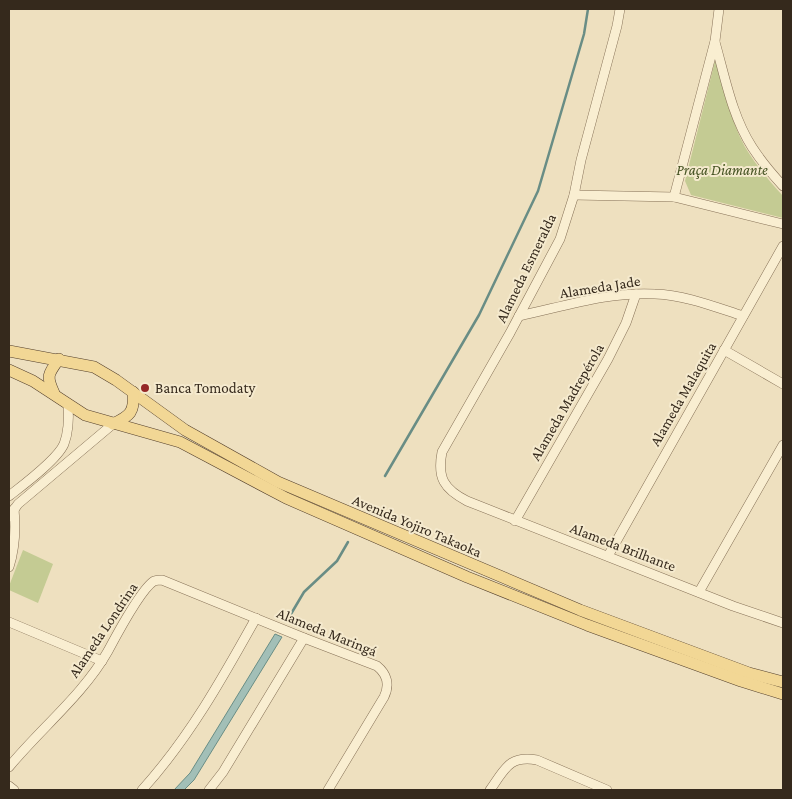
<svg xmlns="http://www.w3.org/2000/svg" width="792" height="799" font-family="'Crimson Pro',serif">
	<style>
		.green { fill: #c4cb93 }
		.water { fill: #a2bfb7; stroke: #698d85 }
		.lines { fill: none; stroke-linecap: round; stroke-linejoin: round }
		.stream { stroke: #698d85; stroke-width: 2.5 }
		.minor-casing { stroke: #867157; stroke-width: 10 }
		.major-casing { stroke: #533f2c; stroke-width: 12 }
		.minor { stroke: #f9eed1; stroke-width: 9 }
		.major { stroke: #f2d795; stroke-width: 11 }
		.poi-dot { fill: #952827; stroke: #f5eace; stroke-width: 2 }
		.labels { text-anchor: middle; stroke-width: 4; stroke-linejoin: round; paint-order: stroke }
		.park-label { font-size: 15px; font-style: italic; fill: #455222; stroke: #f5eace }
		.street-label { font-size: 15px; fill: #35291c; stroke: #f5eace }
		.poi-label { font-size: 15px; fill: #35291c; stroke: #f5eace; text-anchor: start }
	</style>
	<rect width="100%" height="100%" fill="#eee0bf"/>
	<!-- green -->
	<g class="green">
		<path d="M716 57C724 87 730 120 745 147 756 165 769 181 783 196V218L691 195 685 181Z"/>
		<path d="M23 550 53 564 38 603 9 590V586Z"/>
	</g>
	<!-- water -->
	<path class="water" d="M275 634 282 637 194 780 184 790H174L190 773Z"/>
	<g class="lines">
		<!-- stream -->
		<g class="stream">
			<path d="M385 476 479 315 538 191 584 34 588 9"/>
			<path d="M288 619 304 592 337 561 348 542"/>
		</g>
		<defs>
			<g id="minor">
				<path d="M620 9 617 26 581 160 574 195 560 239 510 333 442 452C437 478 444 489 467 501L733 606 783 623"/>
				<path d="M715 42C725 77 732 116 752 147 761 161 772 174 783 186"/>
				<path d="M574 195 674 197 783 224"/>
				<path d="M674 197 715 41 719 9"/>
				<path d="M519 316C562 307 611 291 655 294 685 295 715 307 743 316"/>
				<path d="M724 350 783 384"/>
				<path d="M9 496C23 485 57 460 64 444 69 431 69 418 68 405"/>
				<path d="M9 517 18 504 113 424"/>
				<path d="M515 521 608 359 626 323 636 294"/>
				<path d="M608 556 783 246"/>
				<path d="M9 567C15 548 16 530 14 509"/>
				<path d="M699 592 783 445"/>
				<path d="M9 622 102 661"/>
				<path d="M9 767C41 728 83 695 108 651 116 636 141 589 154 581 157 580 158 580 162 580L304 638 377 666C387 674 390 685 384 697L328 790"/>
				<path d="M9 786 14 790"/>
				<path d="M142 790C189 738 222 679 256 618"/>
				<path d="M209 790 223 772 304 638"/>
				<path d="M490 790C505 769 509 755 537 760L607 790"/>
			</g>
			<g id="major">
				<path d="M9 351 94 367 116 380 185 430 278 482 580 610 749 673 783 682"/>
				<path d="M9 370 33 381 85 415 180 442 286 498 467 577 587 625 741 681 783 694"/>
				<path d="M54 393C46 376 48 374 59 359"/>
				<path d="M113 424C130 416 135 412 133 392"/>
			</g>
		</defs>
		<!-- minor casing -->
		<use href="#minor" class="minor-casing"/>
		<!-- major casing -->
		<use href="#major" class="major-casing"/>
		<!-- minor -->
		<use href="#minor" class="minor"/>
		<!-- major -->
		<use href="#major" class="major"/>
	</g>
	<!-- markers -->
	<circle class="poi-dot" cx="145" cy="388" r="5"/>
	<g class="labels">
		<!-- park labels -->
		<g class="park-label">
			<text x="722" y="175">Praça Diamante</text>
		</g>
		<!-- street labels -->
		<g class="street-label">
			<text transform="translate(526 268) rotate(-64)" y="5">Alameda Esmeralda</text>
			<text transform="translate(600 287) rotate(-9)" y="5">Alameda Jade</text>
			<text transform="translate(683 394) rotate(-60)" y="5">Alameda Malaquita</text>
			<text transform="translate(567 402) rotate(-60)" y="5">Alameda Madrepérola</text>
			<text transform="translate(417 526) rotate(23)" y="5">Avenida Yojiro Takaoka</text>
			<text transform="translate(623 547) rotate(21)" y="5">Alameda Brilhante</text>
			<text transform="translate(103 630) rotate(-56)" y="5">Alameda Londrina</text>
			<text transform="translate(327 632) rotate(22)" y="5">Alameda Maringá</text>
		</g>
		<!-- poi labels -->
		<g class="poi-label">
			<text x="155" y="393">Banca Tomodaty</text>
		</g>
	</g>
	<!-- border -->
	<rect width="792" height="799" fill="none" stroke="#35291c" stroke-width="20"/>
</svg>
